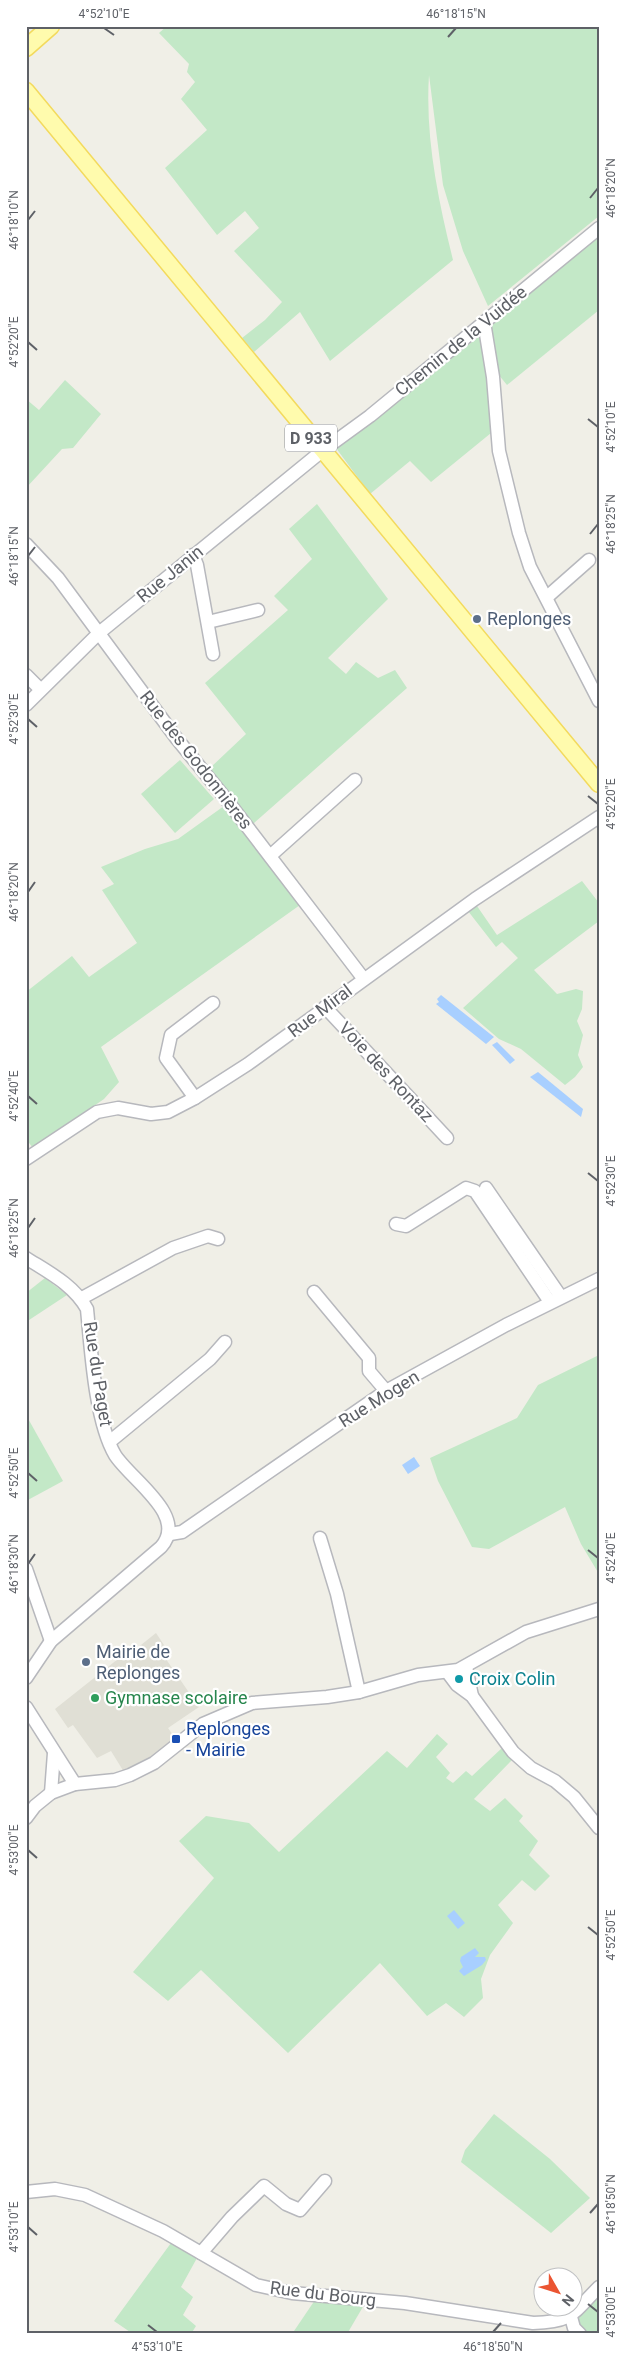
<svg xmlns="http://www.w3.org/2000/svg" width="625" height="2360" font-family="Roboto,sans-serif">
	<style>
		.education { fill: #e0dfd5 }
		.green { fill: #c3e8c7 }
		.water { fill: #a8cfff }
		.lines { fill: none; stroke-linecap: round; stroke-linejoin: round }
		.minor-casing { stroke: #b7b8bd; stroke-width: 15 }
		.major-casing { stroke: #f3da5d; stroke-width: 19 }
		.minor { stroke: #fff; stroke-width: 12 }
		.major { stroke: #fffbad; stroke-width: 16 }
		.ticks { fill: none; stroke: #5e6167; stroke-width: 2 }
		.service-dot { fill: #5c6f8a; stroke: #fff; stroke-width: 2 }
		.culture-dot { fill: #0f9aa8; stroke: #fff; stroke-width: 2 }
		.leisure-dot { fill: #2e9e5b; stroke: #fff; stroke-width: 2 }
		.transit-dot { fill: #1a4fb4; stroke: #fff; stroke-width: 2 }
		.labels { text-anchor: middle; stroke-width: 4.5; stroke-linejoin: round; paint-order: stroke }
		.shield { fill: #fff; stroke: #8e9095; stroke-width: 1 }
		.shield-label { font-size: 16px; font-weight: bold; fill: #5e6167 }
		.street-label { font-size: 18px; fill: #5e6167; stroke: #fff }
		.service-label { font-size: 18px; fill: #4e5e75; stroke: #fff; text-anchor: start }
		.culture-label { font-size: 18px; fill: #0d838f; stroke: #fff; text-anchor: start }
		.leisure-label { font-size: 18px; fill: #27864d; stroke: #fff; text-anchor: start }
		.transit-label { font-size: 18px; fill: #164399; stroke: #fff; text-anchor: start }
		.neatline { fill: none; stroke: #5e6167; stroke-width: 2 }
		.ticks-label { font-size: 12px; text-anchor: middle; fill: #5e6167 }
	</style>
	<rect width="100%" height="100%" fill="#f0efe7"/>
	<!-- education -->
	<path class="education" d="M156 1633 164 1645 159 1649 199 1707 168 1728 175 1738 159 1753 145 1763 124 1772 111 1751 97 1758 73 1725 68 1728 55 1709 123 1655 126 1657Z"/>
	<!-- green -->
	<g class="green">
		<path d="M167 26H599V216L488 306 463 251 443 185 429 75C425 137 438 199 453 260L330 361 300 312 254 352 242 338 265 320 282 302 234 251 259 228 245 211 217 235 165 168 207 130 181 99 195 82 187 72 189 64 159 33Z"/>
		<path d="M599 235V310L507 385 498 374 490 327Z"/>
		<path d="M481 335 487 347 491 433 431 482 410 461 370 494 336 448Z"/>
		<path d="M65 380 101 414 73 448 62 449 26 488V399L39 410Z"/>
		<path d="M317 504 388 599 328 658 346 674 356 662 378 678 395 670 407 688 253 824 210 768 246 734 205 683 288 610 274 596 312 559 289 529Z"/>
		<path d="M180 760 214 799 175 833 141 794Z"/>
		<path d="M224 806 300 905 101 1047 119 1082 104 1099 33 1148 26 1139V992L72 956 89 977 137 943 102 890 114 884 101 867 145 849 178 839Z"/>
		<path d="M582 881 599 903V921L534 970 557 994 576 989 583 991 582 1009 577 1021 583 1035 578 1055 583 1067 575 1077 565 1085 521 1049 499 1039 463 1008 518 958 502 942 496 947 468 911 477 906 497 935Z"/>
		<path d="M45 1278 67 1295 26 1322V1293Z"/>
		<path d="M599 1355V1574L581 1544 565 1507 489 1549 472 1547 438 1481 430 1458 517 1418 538 1385Z"/>
		<path d="M26 1415 63 1481 26 1501Z"/>
		<path d="M437 1734 448 1744 436 1757 450 1773 446 1778 453 1783 466 1771 472 1776 502 1748 512 1760 474 1799 490 1811 505 1798 523 1816 519 1821 538 1841 529 1855 550 1876 535 1891 522 1880 498 1905 513 1923 490 1955 481 1979 483 1998 464 2017 446 2003 427 2016 380 1963 288 2053 201 1970 168 2001 133 1972 214 1878 179 1841 206 1816 249 1823 279 1852 387 1751 407 1768Z"/>
		<path d="M494 2114 550 2159 590 2198 551 2233 461 2162 465 2150Z"/>
		<path d="M171 2243 197 2258 181 2287 193 2297 183 2315 196 2326 191 2334H133L114 2321Z"/>
		<path d="M599 2295V2334H586L576 2320Z"/>
		<path d="M315 2300 364 2305 347 2334H292Z"/>
	</g>
	<!-- water -->
	<g class="water">
		<path d="M441 995 494 1037 486 1044 436 1004 439 1002 437 999Z"/>
		<path d="M497 1042 515 1060 510 1064 492 1045Z"/>
		<path d="M538 1072 583 1109 581 1117 530 1077Z"/>
		<path d="M414 1457 420 1466 408 1474 402 1465Z"/>
		<path d="M454 1910 465 1923 458 1929 447 1916Z"/>
		<path d="M475 1948 479 1953 475 1957H485L486 1960 482 1965 464 1976 459 1971 463 1967 460 1961 461 1957Z"/>
	</g>
	<g class="lines">
		<defs>
			<g id="minor">
				<path d="M484 322 493 377 499 451 519 533 530 567 599 701"/>
				<path d="M26 544 58 578 177 739 226 799 363 978"/>
				<path d="M193 555 197 565 213 654"/>
				<path d="M547 597 589 560"/>
				<path d="M208 622 258 610"/>
				<path d="M26 675 40 689"/>
				<path d="M26 705 99 633 322 451 370 416 599 228"/>
				<path d="M270 856 355 780"/>
				<path d="M325 1007 447 1138"/>
				<path d="M195 1098 166 1058 171 1035 213 1003"/>
				<path d="M26 1159 97 1112 118 1108 151 1114 168 1112 195 1098 248 1064 475 899 599 817"/>
				<path d="M486 1188 561 1297"/>
				<path d="M396 1224 406 1226 466 1188 475 1191 550 1302"/>
				<path d="M26 1258C48 1272 74 1285 87 1309 91 1349 95 1421 115 1455 131 1480 189 1516 161 1547L51 1641 26 1678"/>
				<path d="M314 1292 369 1358V1371L386 1391"/>
				<path d="M82 1298 173 1248 208 1236 218 1239"/>
				<path d="M109 1439H113L210 1359 225 1342"/>
				<path d="M170 1534 182 1532 386 1391 506 1325 599 1279"/>
				<path d="M320 1538 337 1594 359 1692"/>
				<path d="M26 1569 51 1641"/>
				<path d="M466 1667 472 1696"/>
				<path d="M448 1673 457 1685 472 1696 513 1752 531 1768 555 1781 574 1797 599 1828"/>
				<path d="M26 1707 75 1784"/>
				<path d="M51 1793 54 1753"/>
				<path d="M26 1818 35 1806 51 1793 75 1784 115 1780 130 1775 154 1763 203 1724 252 1703 327 1697 359 1692 418 1675 458 1670 526 1632 599 1609"/>
				<path d="M26 2192 55 2189 85 2195 163 2231 256 2285 292 2293 405 2303 533 2323C573 2322 572 2314 599 2287"/>
				<path d="M201 2253 232 2217 264 2186 286 2204 300 2210 325 2181"/>
				<path d="M571 2317 574 2328 580 2334"/>
			</g>
			<g id="major">
				<path d="M26 48 51 26"/>
				<path d="M26 91 599 784"/>
			</g>
		</defs>
		<!-- minor casing -->
		<use href="#minor" class="minor-casing"/>
		<!-- major casing -->
		<use href="#major" class="major-casing"/>
		<!-- minor -->
		<use href="#minor" class="minor"/>
		<!-- major -->
		<use href="#major" class="major"/>
	</g>
	<!-- ticks -->
	<path class="ticks" d="M104 28 114 35M448 37 456 28M590 198 598 188M28 220 35 211M28 342 37 350M588 419 598 427M590 534 598 524M28 556 35 547M28 719 37 727M588 796 598 804M28 892 35 882M28 1096 37 1104M588 1173 598 1181M28 1228 35 1218M28 1473 37 1481M588 1550 598 1558M28 1564 35 1554M28 1850 37 1858M588 1927 598 1935M590 2213 598 2204M28 2227 37 2235M588 2304 598 2312M148 2325 157 2332M493 2332 501 2323"/>
	<!-- markers -->
	<g class="service-dot">
		<circle cx="477" cy="619" r="5"/>
		<circle cx="86" cy="1662" r="5"/>
	</g>
	<circle class="culture-dot" cx="459" cy="1679" r="5"/>
	<circle class="leisure-dot" cx="95" cy="1698" r="5"/>
	<rect class="transit-dot" x="171" y="1734" width="10" height="10" rx="2.5"/>
	<g class="labels">
		<!-- shield labels -->
		<rect class="shield" x="285" y="424.5" width="52" height="27" rx="4"/>
		<g class="shield-label">
			<text x="311" y="444">D 933</text>
		</g>
		<!-- street labels -->
		<g class="street-label">
			<text transform="translate(461 341) rotate(-39)" y="6">Chemin de la Vuidée</text>
			<text transform="translate(170 574) rotate(-39)" y="6">Rue Janin</text>
			<text transform="translate(196 760) rotate(52)" y="6">Rue des Godonnières</text>
			<text transform="translate(320 1011) rotate(-37)" y="6">Rue Miral</text>
			<text transform="translate(386 1072) rotate(47)" y="6">Voie des Rontaz</text>
			<text transform="translate(98 1374) rotate(81)" y="6">Rue du Paget</text>
			<text transform="translate(379 1399) rotate(-32)" y="6">Rue Mogen</text>
			<text transform="translate(323 2294) rotate(7)" y="6">Rue du Bourg</text>
		</g>
		<!-- service labels -->
		<g class="service-label">
			<text x="487" y="625">Replonges</text>
			<text x="96" y="1658">Mairie de<tspan x="96" dy="21">Replonges</tspan></text>
		</g>
		<!-- culture labels -->
		<g class="culture-label">
			<text x="469" y="1685">Croix Colin</text>
		</g>
		<!-- leisure labels -->
		<g class="leisure-label">
			<text x="105" y="1704">Gymnase scolaire</text>
		</g>
		<!-- transit labels -->
		<g class="transit-label">
			<text x="186" y="1735">Replonges<tspan x="186" dy="21">- Mairie</tspan></text>
		</g>
	</g>
	<!-- border -->
	<rect width="625" height="2360" fill="none" stroke="#ffffff" stroke-width="55"/>
	<!-- north arrow -->
	<g transform="translate(558 2292) rotate(129)"><circle r="24" fill="#ffffff" stroke="#bfc0c2"/>
	<path d="M0-4L9 19L0 12L-9 19Z" fill="#eb5532"/>
	<text y="-8" font-size="14" font-weight="bold" text-anchor="middle" fill="#5e6167">N</text>
	</g>
	<rect x="28" y="28" width="570" height="2304" class="neatline"/>
	<g class="ticks-label">
		<text x="104" y="18">4°52'10"E</text>
		<text x="456" y="18">46°18'15"N</text>
		<text transform="translate(611 188) rotate(-90)" y="4">46°18'20"N</text>
		<text transform="translate(14 220) rotate(-90)" y="4">46°18'10"N</text>
		<text transform="translate(14 342) rotate(-90)" y="4">4°52'20"E</text>
		<text transform="translate(611 427) rotate(-90)" y="4">4°52'10"E</text>
		<text transform="translate(611 524) rotate(-90)" y="4">46°18'25"N</text>
		<text transform="translate(14 556) rotate(-90)" y="4">46°18'15"N</text>
		<text transform="translate(14 719) rotate(-90)" y="4">4°52'30"E</text>
		<text transform="translate(611 804) rotate(-90)" y="4">4°52'20"E</text>
		<text transform="translate(14 892) rotate(-90)" y="4">46°18'20"N</text>
		<text transform="translate(14 1096) rotate(-90)" y="4">4°52'40"E</text>
		<text transform="translate(611 1181) rotate(-90)" y="4">4°52'30"E</text>
		<text transform="translate(14 1228) rotate(-90)" y="4">46°18'25"N</text>
		<text transform="translate(14 1473) rotate(-90)" y="4">4°52'50"E</text>
		<text transform="translate(611 1558) rotate(-90)" y="4">4°52'40"E</text>
		<text transform="translate(14 1564) rotate(-90)" y="4">46°18'30"N</text>
		<text transform="translate(14 1850) rotate(-90)" y="4">4°53'00"E</text>
		<text transform="translate(611 1935) rotate(-90)" y="4">4°52'50"E</text>
		<text transform="translate(611 2204) rotate(-90)" y="4">46°18'50"N</text>
		<text transform="translate(14 2227) rotate(-90)" y="4">4°53'10"E</text>
		<text transform="translate(611 2312) rotate(-90)" y="4">4°53'00"E</text>
		<text x="157" y="2351">4°53'10"E</text>
		<text x="493" y="2351">46°18'50"N</text>
	</g>
</svg>
